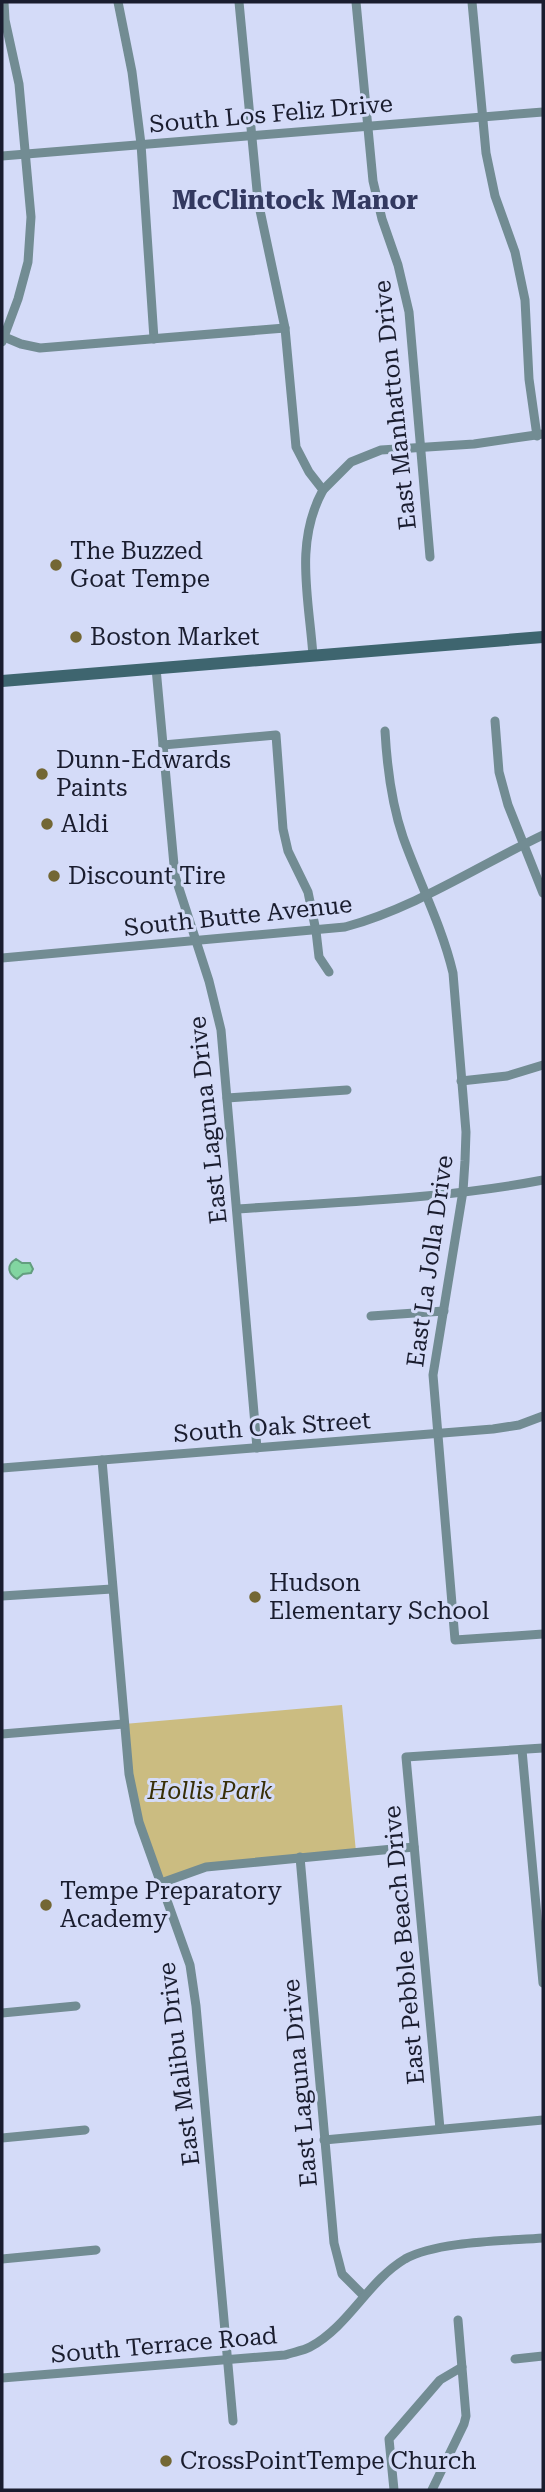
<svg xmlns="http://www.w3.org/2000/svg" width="545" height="2492" font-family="'Roboto Serif',serif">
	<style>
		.green { fill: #cbbc81 }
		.water { fill: #82d5a1; stroke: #639e7f; stroke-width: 2 }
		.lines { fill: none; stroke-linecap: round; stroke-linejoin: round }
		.street { stroke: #728c93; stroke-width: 9 }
		.secondary { stroke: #3e656f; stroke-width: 12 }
		.poi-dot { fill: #736734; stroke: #d4dbf8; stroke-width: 2.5 }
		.labels { text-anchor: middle; stroke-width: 6; stroke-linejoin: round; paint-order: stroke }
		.street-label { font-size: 24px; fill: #1a1d2f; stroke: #d4dbf8 }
		.poi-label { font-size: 24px; fill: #1a1d2f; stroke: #d4dbf8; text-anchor: start }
		.park-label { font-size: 24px; font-style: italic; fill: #382f07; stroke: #d4dbf8 }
		.neighbourhood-label { font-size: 26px; font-weight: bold; fill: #333960; stroke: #d4dbf8 }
	</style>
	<rect width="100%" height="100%" fill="#d4dbf8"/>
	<!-- green -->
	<path class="green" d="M342 1705 356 1852 206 1867 161 1883 139 1822 124 1724Z"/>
	<!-- water -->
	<path class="water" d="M16 1259 22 1263H30L33 1269 31 1273 23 1274 17 1279C8 1274 6 1265 16 1259Z"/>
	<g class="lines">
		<!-- street -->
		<g class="street">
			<path d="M118 2 132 72 141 144 154 339"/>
			<path d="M239 2 258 201 285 328 296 447 309 472 323 490C294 543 309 598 313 656"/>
			<path d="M356 2 373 181 382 219 398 265 409 312 430 557"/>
			<path d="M472 2 486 153 495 196 515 252 525 300 529 379 537 436"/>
			<path d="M2 156 543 112"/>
			<path d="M2 336 21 344 40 348 285 328"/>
			<path d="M2 342 18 299 28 262 31 217 19 84 5 20 4 2"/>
			<path d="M323 490 351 462 381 450 474 444 543 434"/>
			<path d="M156 668 175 876 209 981 221 1030 257 1448"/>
			<path d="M495 721 499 772 508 805 543 893"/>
			<path d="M385 731C387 767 391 802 403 837 419 882 442 926 453 973L466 1132 465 1161 463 1191 433 1375 455 1640 543 1634"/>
			<path d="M163 745 276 735 283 829 288 851 308 892 316 931 319 957 329 972"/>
			<path d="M2 958 345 927C415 908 478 866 543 835"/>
			<path d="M461 1081 507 1076 543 1065"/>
			<path d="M227 1098 347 1090"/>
			<path d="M237 1209C338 1202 444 1199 543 1180"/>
			<path d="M371 1316 444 1311"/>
			<path d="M102 1460 129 1774 139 1822 190 1965 196 2006 233 2421"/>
			<path d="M2 1468 493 1429 519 1425 543 1416"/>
			<path d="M2 1596 112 1589"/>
			<path d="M2 1734 124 1724"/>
			<path d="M522 1750 543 1983"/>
			<path d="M300 1857 334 2243 342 2274 364 2296"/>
			<path d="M161 1883 206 1867 414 1847"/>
			<path d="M2 2013 76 2006"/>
			<path d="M440 2129 406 1757 543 1748"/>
			<path d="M2 2138 85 2130"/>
			<path d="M324 2140 543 2120"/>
			<path d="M2 2259 96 2250"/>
			<path d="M515 2359 543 2356"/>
			<path d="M2 2378 285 2355C293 2352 303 2351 310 2347 349 2326 368 2281 405 2259 437 2241 506 2241 543 2238"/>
			<path d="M394 2490 389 2439 440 2380 462 2367"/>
			<path d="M432 2490 464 2424 466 2416 458 2320"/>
		</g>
		<!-- secondary -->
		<path class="secondary" d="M2 681 543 637"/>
	</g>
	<!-- markers -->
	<g class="poi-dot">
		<circle cx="56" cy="565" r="7"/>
		<circle cx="76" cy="637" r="7"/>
		<circle cx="42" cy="774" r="7"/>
		<circle cx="47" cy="824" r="7"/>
		<circle cx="54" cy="876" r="7"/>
		<circle cx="255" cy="1597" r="7"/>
		<circle cx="46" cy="1905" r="7"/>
		<circle cx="166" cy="2461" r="7"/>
	</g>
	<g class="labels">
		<!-- street labels -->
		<g class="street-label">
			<text transform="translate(271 114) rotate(-5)" y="8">South Los Feliz Drive</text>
			<text transform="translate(395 405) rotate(-96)" y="8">East Manhatton Drive</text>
			<text transform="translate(238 916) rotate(-6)" y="8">South Butte Avenue</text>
			<text transform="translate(208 1120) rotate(-96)" y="8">East Laguna Drive</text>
			<text transform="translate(430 1261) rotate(-82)" y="8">East La Jolla Drive</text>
			<text transform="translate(272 1427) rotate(-4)" y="8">South Oak Street</text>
			<text transform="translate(404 1945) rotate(-95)" y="8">East Pebble Beach Drive</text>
			<text transform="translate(179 2064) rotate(-97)" y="8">East Malibu Drive</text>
			<text transform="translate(300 2083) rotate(-95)" y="8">East Laguna Drive</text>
			<text transform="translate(164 2345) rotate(-5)" y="8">South Terrace Road</text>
		</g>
		<!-- poi labels -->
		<g class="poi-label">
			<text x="70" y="559">The Buzzed<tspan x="70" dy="28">Goat Tempe</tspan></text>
			<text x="90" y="645">Boston Market</text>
			<text x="56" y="768">Dunn-Edwards<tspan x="56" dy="28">Paints</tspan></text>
			<text x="61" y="832">Aldi</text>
			<text x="68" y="884">Discount Tire</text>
			<text x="269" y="1591">Hudson<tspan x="269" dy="28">Elementary School</tspan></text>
			<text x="60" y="1899">Tempe Preparatory<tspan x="60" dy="28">Academy</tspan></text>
			<text x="180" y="2469">CrossPointTempe Church</text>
		</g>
		<!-- park labels -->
		<g class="park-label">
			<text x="210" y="1799">Hollis Park</text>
		</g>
		<!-- neighbourhood labels -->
		<g class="neighbourhood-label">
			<text x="295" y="209">McClintock Manor</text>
		</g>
	</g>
	<!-- border -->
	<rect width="545" height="2492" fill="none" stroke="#1a1d2f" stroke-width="7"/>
</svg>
